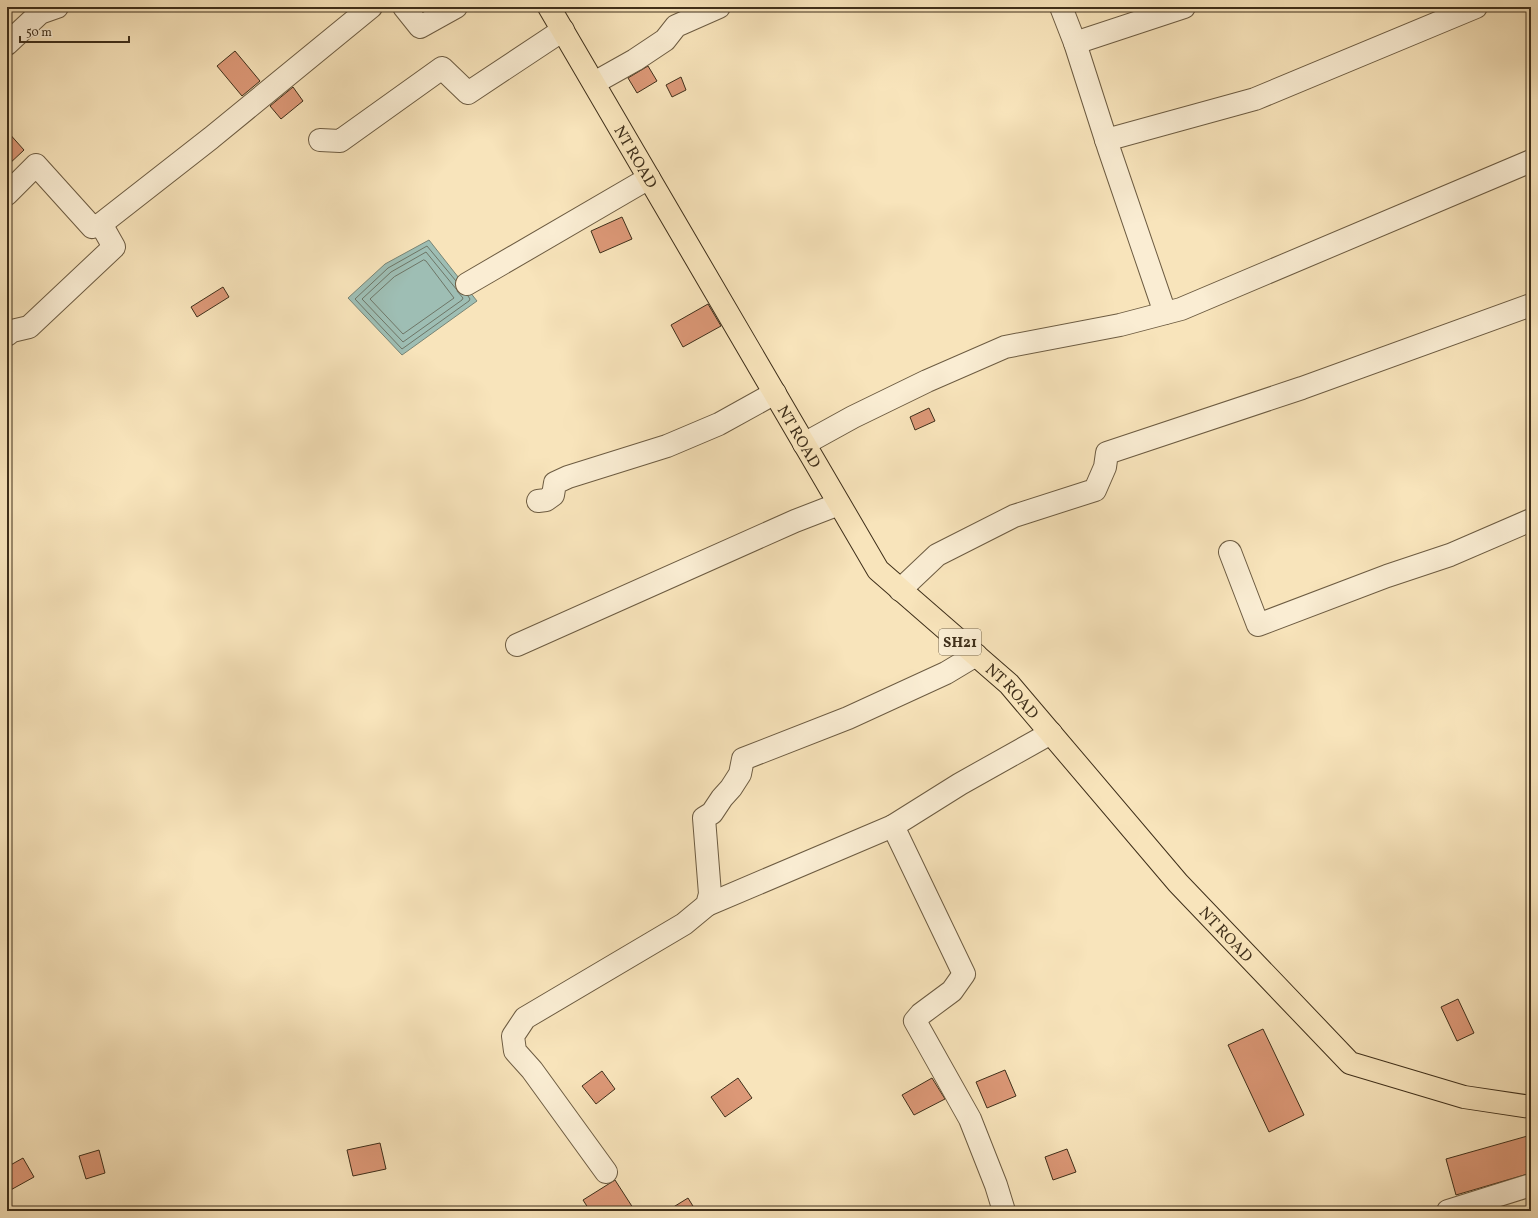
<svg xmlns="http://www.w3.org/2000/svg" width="1538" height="1218" font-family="Vollkorn,serif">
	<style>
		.water { fill: #9ebeb4; stroke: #788576 }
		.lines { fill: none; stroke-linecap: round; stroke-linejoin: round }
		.shore { stroke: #6e7667; stroke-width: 1 }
		.building { fill: #dc9877; stroke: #3f2f1a }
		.minor-casing { stroke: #6d5c42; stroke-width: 24 }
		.major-casing { stroke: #3f2f1a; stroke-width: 24 }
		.minor { stroke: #faedd3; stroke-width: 22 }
		.major { stroke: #f8e4bb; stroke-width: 22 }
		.labels { text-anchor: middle; stroke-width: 3; stroke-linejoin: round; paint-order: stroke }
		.shield { fill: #faedd3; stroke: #776852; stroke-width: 1 }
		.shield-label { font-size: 15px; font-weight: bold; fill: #3f2f1a }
		.street-label { font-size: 16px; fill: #3f2f1a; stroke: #faedd3 }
	</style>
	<rect width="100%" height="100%" fill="#f8e4bb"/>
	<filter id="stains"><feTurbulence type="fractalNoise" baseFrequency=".005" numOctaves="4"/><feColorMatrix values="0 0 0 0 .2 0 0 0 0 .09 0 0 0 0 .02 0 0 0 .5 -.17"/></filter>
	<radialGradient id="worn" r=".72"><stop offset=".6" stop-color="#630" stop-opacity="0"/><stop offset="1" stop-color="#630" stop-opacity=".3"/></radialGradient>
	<!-- water -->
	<path class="water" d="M429 240 477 301 402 355 348 298 385 264Z"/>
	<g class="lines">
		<!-- shore -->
		<g class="shore">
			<path d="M424 260 426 261 454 298 403 334 370 299 394 277Z"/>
			<path d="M456 281 427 246 388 268 355 299 402 349 469 301 470 299 468 296"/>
			<path d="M457 290 426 252 391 272 362 299 403 342 462 300 463 298 457 291"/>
		</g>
	</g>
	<!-- building -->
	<g class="building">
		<path d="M235 51 260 81 242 96 217 66Z"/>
		<path d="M648 66 657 81 637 93 628 78Z"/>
		<path d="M681 77 686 90 672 97 666 85Z"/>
		<path d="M293 87 303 101 281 119 270 106Z"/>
		<path d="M7 131 24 150 7 166Z"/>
		<path d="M622 217 632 239 600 253 591 231Z"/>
		<path d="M223 287 229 297 197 317 191 307Z"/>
		<path d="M708 304 721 326 683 347 671 325Z"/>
		<path d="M929 408 935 421 915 430 910 417Z"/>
		<path d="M1458 999 1474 1033 1457 1041 1441 1007Z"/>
		<path d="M1263 1029 1304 1115 1269 1132 1228 1045Z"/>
		<path d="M1005 1070 1016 1096 987 1108 976 1082Z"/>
		<path d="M602 1071 615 1089 596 1104 582 1086Z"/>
		<path d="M738 1078 752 1098 725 1117 711 1097Z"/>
		<path d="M932 1078 945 1099 914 1115 902 1095Z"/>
		<path d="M1531 1135V1173L1456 1195 1446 1159Z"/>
		<path d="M380 1143 386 1169 353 1176 347 1150Z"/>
		<path d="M1067 1149 1076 1172 1053 1180 1045 1157Z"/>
		<path d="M99 1150 105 1173 86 1179 79 1156Z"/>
		<path d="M23 1158 34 1177 7 1192V1167Z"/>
		<path d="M615 1180 635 1211H590L583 1200Z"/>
		<path d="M688 1198 696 1211H667Z"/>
	</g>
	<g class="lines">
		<defs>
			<g id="minor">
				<path d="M404 7 420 27 456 7"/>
				<path d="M1061 7 1075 43 1109 149 1165 313"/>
				<path d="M1075 43 1184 7"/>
				<path d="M7 44 40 13 57 7"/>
				<path d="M594 83 635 60 665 40 676 26 719 7"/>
				<path d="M320 140 340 141 442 68 468 93 563 30"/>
				<path d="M1106 140 1255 99 1476 7"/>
				<path d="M7 194 36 165 92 227 101 224 211 138 371 7"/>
				<path d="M467 284 649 178"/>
				<path d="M7 335 12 331 29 327 114 247 101 224"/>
				<path d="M804 444 853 417 927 381 1005 347 1120 325 1181 309 1531 161"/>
				<path d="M538 501 546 500 553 495 555 483 568 477 667 446 719 424 775 393"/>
				<path d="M1230 552 1258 625 1387 576 1450 555 1531 520"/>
				<path d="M900 590 937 555 1014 516 1095 490 1105 467 1107 453 1302 388 1531 305"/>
				<path d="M517 645 795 521 839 504"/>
				<path d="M707 905 893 826"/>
				<path d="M606 1172 532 1070 515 1051 513 1036 525 1018 684 924 707 905 710 894 704 818 712 813 722 798 731 788 740 774 743 759 848 718 946 673 976 655"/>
				<path d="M1004 1211 996 1185 970 1119 915 1021 921 1014 952 991 964 974 893 826 960 784 1051 733"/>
				<path d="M1448 1211 1531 1185"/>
			</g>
			<g id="major">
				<path id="s1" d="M549 7 878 570 1009 684 1178 883 1350 1063 1464 1097 1531 1107"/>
			</g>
		</defs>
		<!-- minor casing -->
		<use href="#minor" class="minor-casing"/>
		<!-- major casing -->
		<use href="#major" class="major-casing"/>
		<!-- minor -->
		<use href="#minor" class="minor"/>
		<!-- major -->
		<use href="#major" class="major"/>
	</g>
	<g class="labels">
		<!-- shield labels -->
		<rect class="shield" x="939" y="629" width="42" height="26" rx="3"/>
		<g class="shield-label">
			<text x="960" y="647">SH21</text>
		</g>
		<!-- street labels -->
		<g class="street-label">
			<text dy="6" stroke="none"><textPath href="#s1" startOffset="173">NT ROAD</textPath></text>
			<text dy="6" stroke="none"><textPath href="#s1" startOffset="497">NT ROAD</textPath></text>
			<text dy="6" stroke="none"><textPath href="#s1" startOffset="833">NT ROAD</textPath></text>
			<text dy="6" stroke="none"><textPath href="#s1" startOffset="1157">NT ROAD</textPath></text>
		</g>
	</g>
	<!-- margin -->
	<rect width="1538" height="1218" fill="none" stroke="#f8e4bb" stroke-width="24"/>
	<rect x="8" y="8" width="1522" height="1202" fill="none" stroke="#3f2f1a" stroke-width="2"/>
	<rect x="12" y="12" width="1514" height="1194" fill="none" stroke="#3f2f1a"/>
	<!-- scale -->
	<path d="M20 36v6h109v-6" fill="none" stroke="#3f2f1a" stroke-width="2"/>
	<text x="26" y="36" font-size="12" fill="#3f2f1a" stroke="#faedd3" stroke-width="3" paint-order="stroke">50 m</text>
	<rect width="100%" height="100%" filter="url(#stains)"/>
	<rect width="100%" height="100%" fill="url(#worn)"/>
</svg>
